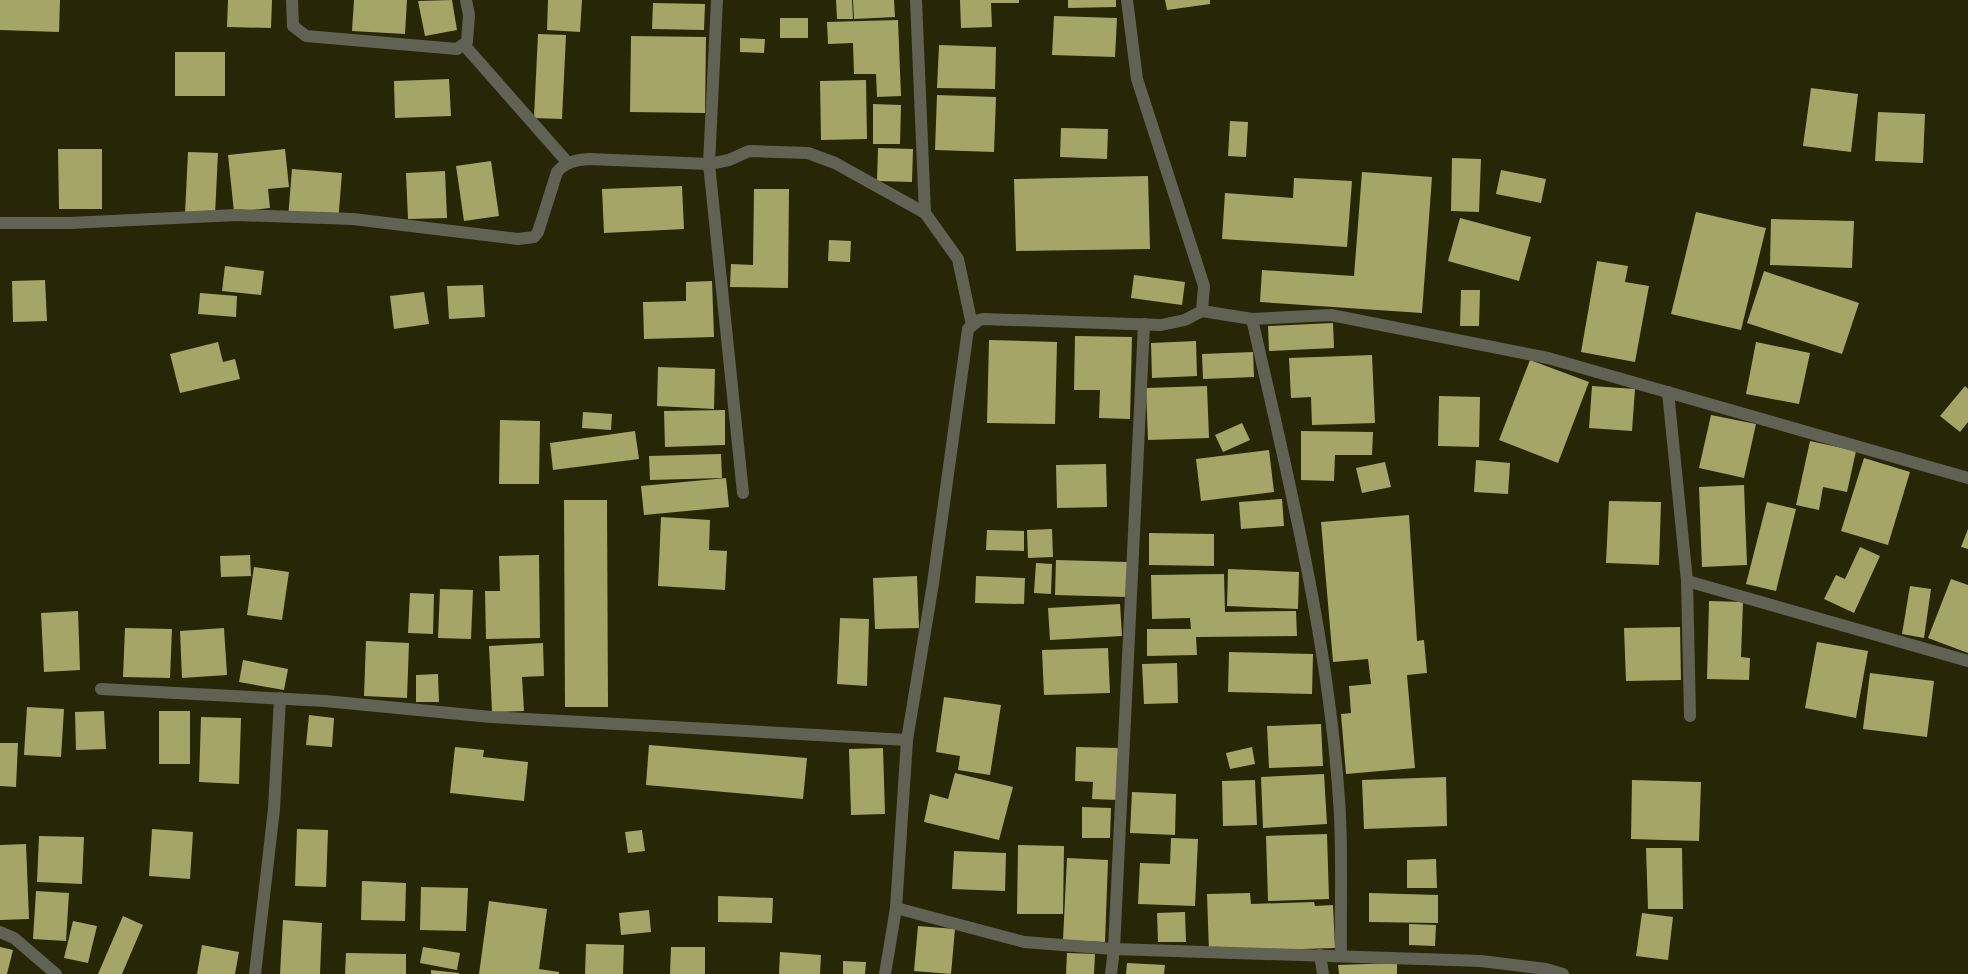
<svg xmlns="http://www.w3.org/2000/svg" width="1968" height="974" font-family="Rubik,sans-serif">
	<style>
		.building { fill: #a4a566 }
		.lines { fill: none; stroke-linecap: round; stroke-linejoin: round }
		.minor { stroke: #616254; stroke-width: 12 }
	</style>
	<rect width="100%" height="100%" fill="#272708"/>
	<!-- building -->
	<g class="building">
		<path d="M0 0H60L59 32 0 30Z"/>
		<path d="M228 0H272L271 28 227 27Z"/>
		<path d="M354 0H407L405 34 352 31Z"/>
		<path d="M452 0 457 30 425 36 418 1Z"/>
		<path d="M548 0H582L580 32 547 30Z"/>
		<path d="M836 0H852L853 19H837Z"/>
		<path d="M853 0H894L895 17 854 19Z"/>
		<path d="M960 0H1019V3H991L992 27 961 28Z"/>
		<path d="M1068 0H1116V7L1068 8Z"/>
		<path d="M1165 0H1210V4L1167 10Z"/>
		<path d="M653 3 705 4 704 30 652 29Z"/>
		<path d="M1054 16 1117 18 1115 57 1052 55Z"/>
		<rect x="780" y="18" width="28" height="20"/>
		<path d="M898 20 901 96 877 97 876 74H854L853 43 828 44 827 22Z"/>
		<path d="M538 34 566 35 562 119 534 118Z"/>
		<path d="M631 36 706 37 705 113 630 112Z"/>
		<path d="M740 38 765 39 764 53 740 52Z"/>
		<path d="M939 45 996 47 995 89 937 88Z"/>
		<rect x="175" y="52" width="50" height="44"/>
		<path d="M449 79 451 116 395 118 394 81Z"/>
		<path d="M866 80 867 139 821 140 820 81Z"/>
		<path d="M1811 88 1858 94 1851 152 1803 146Z"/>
		<path d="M937 95 996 97 994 152 935 150Z"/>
		<path d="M873 104 901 105 900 144H873Z"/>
		<path d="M1878 112 1925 114 1923 163 1875 161Z"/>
		<path d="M1230 121 1248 122 1246 157 1228 156Z"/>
		<path d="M1061 128 1108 129 1107 159 1060 157Z"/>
		<path d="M878 148 913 149 912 182 877 181Z"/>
		<path d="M58 149H102V209H59Z"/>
		<path d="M285 149 289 187 268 189 270 208 234 212 228 155Z"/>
		<path d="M188 152 218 153 215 215 185 214Z"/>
		<path d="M1452 158 1481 159 1479 212 1451 211Z"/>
		<path d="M491 161 499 216 464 221 456 166Z"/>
		<path d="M292 169 342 173 338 223 288 218Z"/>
		<path d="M1501 170 1546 179 1541 203 1496 194Z"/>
		<path d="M445 171 447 218 408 219 406 173Z"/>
		<path d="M1362 172 1432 177 1422 313 1260 302 1262 270 1354 276Z"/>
		<path d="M1148 176 1150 249 1016 251 1014 179Z"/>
		<path d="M1294 178 1352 181 1347 247 1222 239 1225 193 1293 198Z"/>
		<path d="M682 186 684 229 604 233 602 189Z"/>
		<path d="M754 189H789L788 288 730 287 731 264 753 265Z"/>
		<path d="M1696 212 1766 228 1741 330 1671 314Z"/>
		<path d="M1460 218 1531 237 1519 281 1448 261Z"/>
		<path d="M1771 219 1854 221 1852 268 1770 265Z"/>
		<path d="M829 240 851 241 850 262 828 261Z"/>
		<path d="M1597 261 1628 266 1625 282 1649 286 1635 362 1581 352Z"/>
		<path d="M225 266 264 271 261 295 222 291Z"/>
		<path d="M1764 271 1859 303 1842 354 1747 323Z"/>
		<path d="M1134 275 1185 282 1182 305 1131 298Z"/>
		<path d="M45 280 47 321 13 322 12 281Z"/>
		<path d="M712 281 714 337 644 339 643 302 686 301V282Z"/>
		<path d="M483 285 485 317 449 319 447 286Z"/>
		<path d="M1461 290H1480L1479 326H1460Z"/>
		<path d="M424 292 429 324 394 329 390 296Z"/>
		<path d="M200 293 237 296 236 317 198 314Z"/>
		<path d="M1333 323 1334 348 1269 351 1268 326Z"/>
		<path d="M1075 336 1132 337 1130 419 1099 418 1100 390H1074Z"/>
		<path d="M989 340 1057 342 1055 424 987 423Z"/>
		<path d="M1196 341 1197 376 1152 378 1151 343Z"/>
		<path d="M218 342 223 362 235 359 240 379 180 393 170 354Z"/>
		<path d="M1756 342 1810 353 1799 404 1746 394Z"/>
		<path d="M1253 352 1254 377 1203 379 1202 354Z"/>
		<path d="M1372 355 1375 423 1312 425 1311 397 1291 398 1289 358Z"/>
		<path d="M1530 360 1589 382 1558 463 1499 440Z"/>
		<path d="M658 367 715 369 714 409 657 406Z"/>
		<path d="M1207 386 1209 438 1148 440 1146 388Z"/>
		<path d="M1592 386 1635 389 1632 431 1589 428Z"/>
		<path d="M1965 386 1968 389V422L1960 432 1940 416Z"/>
		<path d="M1439 396 1480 397 1479 447 1438 446Z"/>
		<path d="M725 410V445L665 447 664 411Z"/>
		<path d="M583 412 612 414 611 430 582 428Z"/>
		<path d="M1711 415 1756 424 1744 478 1699 468Z"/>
		<path d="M500 420 540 421 539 484H499Z"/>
		<path d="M1242 423 1250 440 1223 452 1215 435Z"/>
		<path d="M635 431 639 459 553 470 550 443Z"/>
		<path d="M1301 431 1373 432 1372 455H1335L1334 481 1301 480Z"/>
		<path d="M1810 441 1856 451 1847 492 1823 487 1819 510 1796 505Z"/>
		<path d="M1269 450 1274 492 1201 501 1196 459Z"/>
		<path d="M721 454 722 478 650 480 649 456Z"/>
		<path d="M1864 458 1910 472 1888 545 1841 531Z"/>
		<path d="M1476 460 1510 463 1508 494 1474 492Z"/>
		<path d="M1385 462 1391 487 1362 493 1356 468Z"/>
		<path d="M1106 464 1107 507 1057 508 1056 465Z"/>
		<path d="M726 478 729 507 644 515 641 486Z"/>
		<path d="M1744 485 1747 565 1702 567 1699 487Z"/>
		<path d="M1282 499 1284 526 1241 529 1239 502Z"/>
		<path d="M564 500H607L608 707H565Z"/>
		<path d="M1609 501 1661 502 1659 565 1606 563Z"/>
		<path d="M1767 502 1796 509 1776 591 1746 584Z"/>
		<path d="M1409 515 1417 641 1424 640 1427 673 1407 675 1415 768 1346 774 1341 714 1351 713 1349 686 1371 684 1368 659 1333 662 1321 522Z"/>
		<path d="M661 517 710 520 709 550 727 551 725 590 658 586Z"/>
		<path d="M1052 529 1053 557 1028 558 1027 530Z"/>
		<path d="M1968 529V549L1961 547Z"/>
		<path d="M987 530 1024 531V551L986 550Z"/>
		<path d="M1149 533 1214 534V566L1149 565Z"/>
		<path d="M1860 547 1880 556 1854 613 1824 599 1836 575 1845 579Z"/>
		<path d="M250 555 251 576 221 577 220 556Z"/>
		<path d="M539 555 540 638 486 639 485 591H500L499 556Z"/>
		<path d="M1056 560 1128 562 1127 597 1055 595Z"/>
		<path d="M1036 563 1052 564 1051 594 1034 593Z"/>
		<path d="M254 567 289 572 282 620 247 615Z"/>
		<path d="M1228 569 1299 572 1298 609 1227 606Z"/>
		<path d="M1224 574 1225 612 1296 611 1297 636 1196 637 1197 655 1147 656V629H1191L1190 618 1152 619 1151 575Z"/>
		<path d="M917 576 919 628 875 629 873 578Z"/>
		<path d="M976 576 1025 578 1024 604 975 603Z"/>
		<path d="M1951 579 1968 585V653L1928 638Z"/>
		<path d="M1910 586 1931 589 1924 638 1902 634Z"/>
		<path d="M440 589 473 590 471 639 438 638Z"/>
		<path d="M410 593 434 594 433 634 408 633Z"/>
		<path d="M1709 601 1743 602 1741 657 1750 658 1749 680 1707 679Z"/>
		<path d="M1120 604 1122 636 1050 640 1048 608Z"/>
		<path d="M78 611 80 670 44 672 41 613Z"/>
		<path d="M840 618 869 619 867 686 837 684Z"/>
		<path d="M1680 627 1681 680 1626 681 1624 628Z"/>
		<path d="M125 628 172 629 170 678 123 677Z"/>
		<path d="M224 628 227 675 182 678 180 631Z"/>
		<path d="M366 641 409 643 407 698 364 696Z"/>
		<path d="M1817 642 1868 651 1856 718 1805 708Z"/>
		<path d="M543 643 544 676 522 677 524 711 492 712 489 646Z"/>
		<path d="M1108 648 1110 693 1044 695 1042 650Z"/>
		<path d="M1229 652 1313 654 1312 694 1228 692Z"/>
		<path d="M243 660 288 669 284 690 239 682Z"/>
		<path d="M1177 663 1178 703 1144 704 1142 664Z"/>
		<path d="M1870 673 1934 681 1927 737 1863 729Z"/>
		<path d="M438 674 439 702H416V675Z"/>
		<path d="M944 697 1001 705 990 775 958 770 960 756 936 752Z"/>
		<path d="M27 707 64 709 61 757 24 755Z"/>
		<path d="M104 711 106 749 76 750 75 712Z"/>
		<rect x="159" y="711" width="31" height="53"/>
		<path d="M309 715 334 718 332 747 306 745Z"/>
		<path d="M201 717 241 718 239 784 199 782Z"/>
		<path d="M1321 724 1323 766 1269 768 1267 726Z"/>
		<path d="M0 743H18L16 787 0 786Z"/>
		<path d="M649 745 807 758 803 799 646 785Z"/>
		<path d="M455 747 484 750 483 757 528 762 524 801 450 793Z"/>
		<path d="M1076 747 1119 748 1118 800 1092 799 1093 782 1075 781Z"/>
		<path d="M1252 747 1255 764 1230 769 1226 753Z"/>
		<path d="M883 748 885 814 851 815 849 749Z"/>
		<path d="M955 773 1013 787 999 840 924 822 930 794 948 799Z"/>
		<path d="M1324 774 1327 824 1263 828 1261 777Z"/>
		<path d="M1446 777 1447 826 1364 829 1362 780Z"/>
		<path d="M1255 780 1257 825 1223 826 1222 781Z"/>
		<path d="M1632 780 1701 782 1699 841 1631 839Z"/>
		<path d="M1132 792 1176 794 1175 835 1130 833Z"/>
		<path d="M1082 807 1111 808 1110 838H1082Z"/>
		<path d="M152 829 193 832 190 879 149 876Z"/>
		<path d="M297 829 328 830 326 887 295 886Z"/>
		<path d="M642 830 645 851 628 853 625 832Z"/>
		<path d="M1327 834 1329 899 1268 901 1266 836Z"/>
		<path d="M39 836 84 837 82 884 37 882Z"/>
		<path d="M1171 838 1198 839 1195 906 1138 904 1140 863 1170 864Z"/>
		<path d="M26 844 29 919 0 920V845Z"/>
		<path d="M1018 845 1064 846 1063 914H1017Z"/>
		<path d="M1646 848H1682L1683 909H1648Z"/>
		<path d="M954 851 1006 853 1005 891 952 889Z"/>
		<path d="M1067 858 1108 860 1105 942 1063 940Z"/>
		<path d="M1436 859 1437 888H1407V860Z"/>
		<path d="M362 881 406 883 405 921 361 920Z"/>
		<path d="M421 887 468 888 466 931 420 930Z"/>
		<path d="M36 891 69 893 66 941 33 939Z"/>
		<path d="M1250 893 1251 904 1314 902 1315 906 1333 905 1335 948 1209 952 1207 894Z"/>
		<path d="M1369 893 1438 895V923L1369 922Z"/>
		<path d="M718 896 773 898 772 923 718 922Z"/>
		<path d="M489 901 547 909 539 969 559 972V974H479Z"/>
		<path d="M649 910 651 932 621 935 619 913Z"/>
		<path d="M1185 912 1186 942H1158L1157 913Z"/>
		<path d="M1642 913 1673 917 1668 960 1636 956Z"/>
		<path d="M123 916 143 925 122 974H98Z"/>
		<path d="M283 920 322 923 320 974H280Z"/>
		<path d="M73 921 97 926 88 963 64 958Z"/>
		<path d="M1409 924 1436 925 1435 946 1409 945Z"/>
		<path d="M918 926 955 929 951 974 914 971Z"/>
		<path d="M586 944 624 945 623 974H585Z"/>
		<path d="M202 945 239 952 235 974H197Z"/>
		<path d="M0 947 13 950 7 974H0Z"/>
		<path d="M423 947 460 953 457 970 420 963Z"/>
		<path d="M671 947H705V974H670Z"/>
		<path d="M780 952 821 955 820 974H779Z"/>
		<path d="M346 953 406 954V974H345Z"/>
		<path d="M1067 953 1095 954 1094 974H1066Z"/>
		<path d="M843 961 866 962 865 974H843Z"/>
		<path d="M1127 963 1165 965 1164 974H1126Z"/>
		<path d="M1397 963V974H1339L1338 965Z"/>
		<path d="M431 970 459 973V974H431Z"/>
	</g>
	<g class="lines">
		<!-- minor -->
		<g class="minor">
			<path d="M292 0 293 26 306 36 457 49 467 42 469 15 466 0"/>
			<path d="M717 0 709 164 743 493"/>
			<path d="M916 0 925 213"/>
			<path d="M465 46 568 163"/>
			<path d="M0 223H70L236 215 353 219 518 239 534 237 538 232 557 172C565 162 576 160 589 159L709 164 729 160 749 151 808 153 835 163 925 213 958 259 972 325"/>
			<path d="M1202 311 1252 319C1288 477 1328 637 1339 800 1343 851 1340 904 1341 955"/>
			<path d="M1252 319 1331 315 1548 358 1968 478"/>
			<path d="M1668 392 1687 581 1690 716"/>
			<path d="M1687 581 1968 661"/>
			<path d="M101 689 325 701 491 717 907 740"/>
			<path d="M896 908 1024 942 1114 949 1481 961 1546 969 1563 974"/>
			<path d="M0 932 14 938 56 974"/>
			<path d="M1320 955 1323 974"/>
			<path d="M255 974 274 809 280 698"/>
			<path d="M885 974 896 908 907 740 933 583 968 329 979 320 983 319 1161 325 1185 320 1202 311 1204 286 1137 79 1127 0"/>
			<path d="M1111 974 1114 949 1144 324"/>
		</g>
	</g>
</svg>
